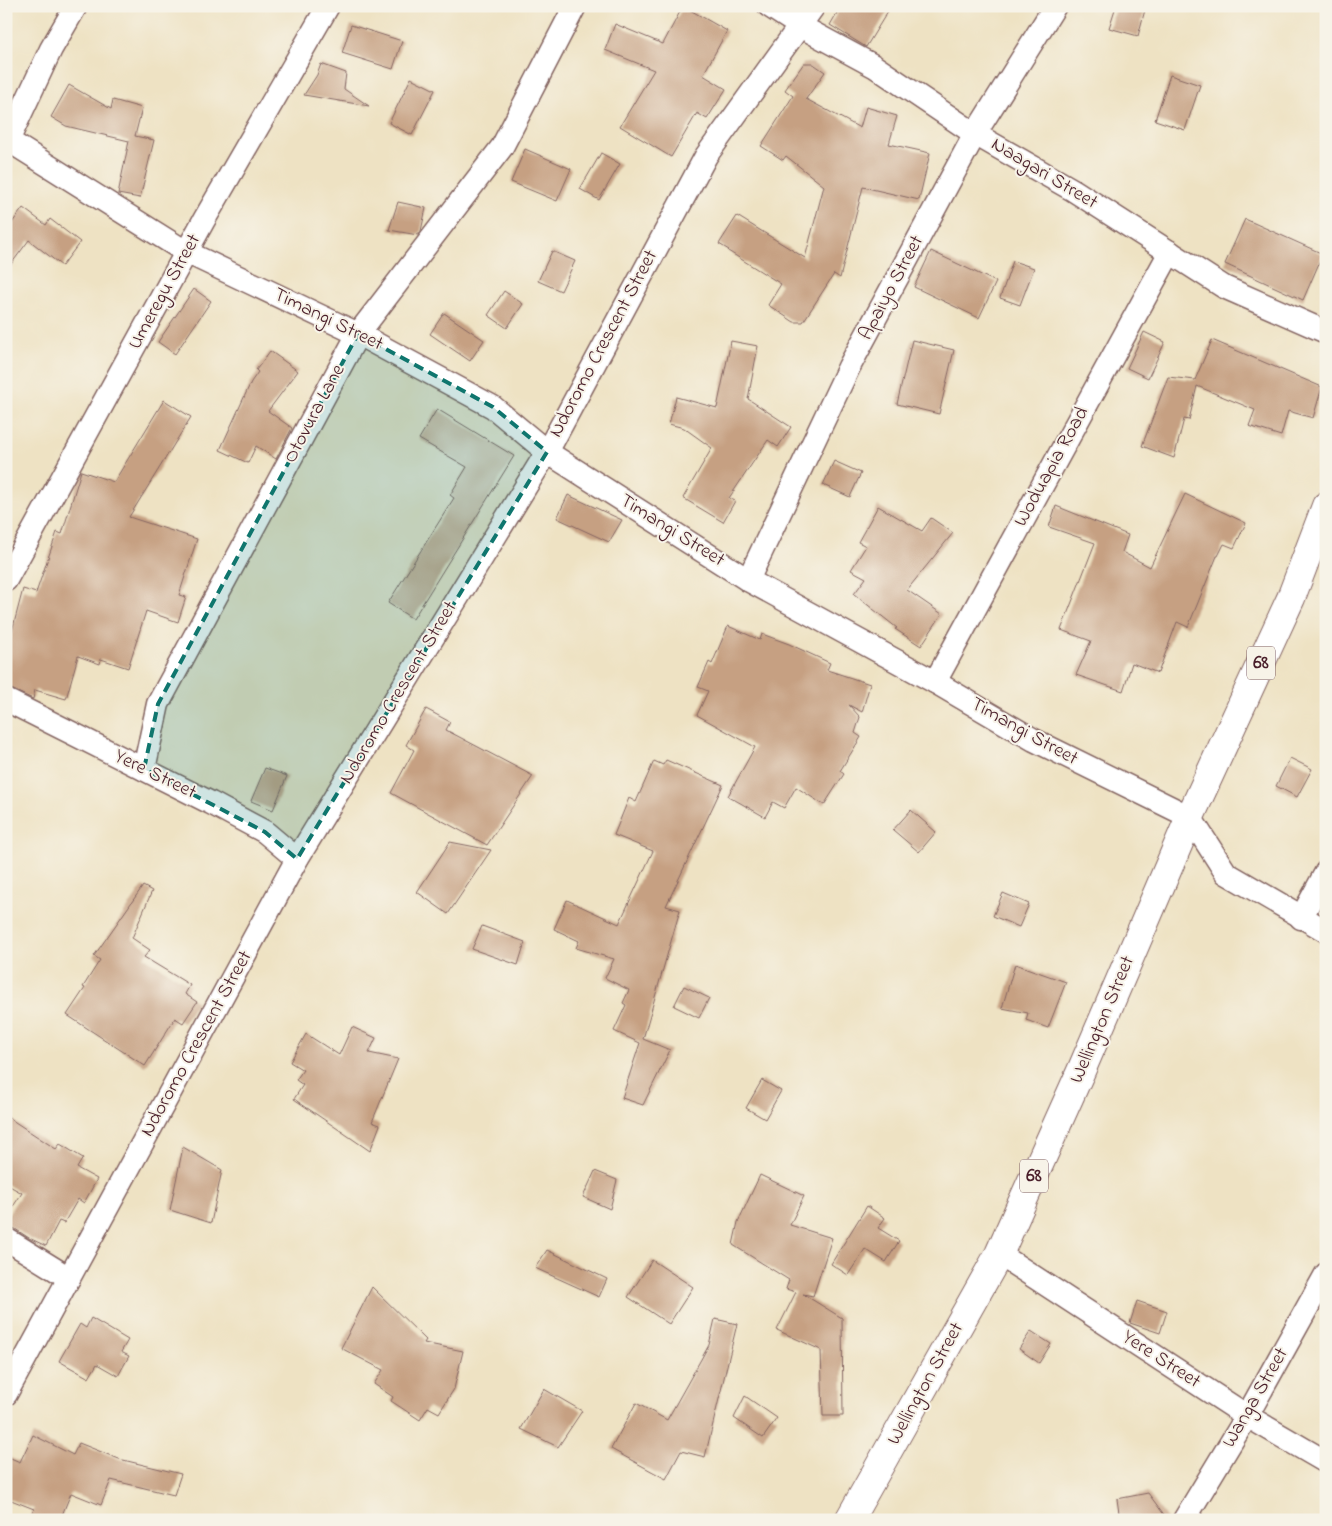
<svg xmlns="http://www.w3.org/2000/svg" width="1332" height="1526" font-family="'Indie Flower',sans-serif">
	<rect width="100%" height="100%" fill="#f7f3e8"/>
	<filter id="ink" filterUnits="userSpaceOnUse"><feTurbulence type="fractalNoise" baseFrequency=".02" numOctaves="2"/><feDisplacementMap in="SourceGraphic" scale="10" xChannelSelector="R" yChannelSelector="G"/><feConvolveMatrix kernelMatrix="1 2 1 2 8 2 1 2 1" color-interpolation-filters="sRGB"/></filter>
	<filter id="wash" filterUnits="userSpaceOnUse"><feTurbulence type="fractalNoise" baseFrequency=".0096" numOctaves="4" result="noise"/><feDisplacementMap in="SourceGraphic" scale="20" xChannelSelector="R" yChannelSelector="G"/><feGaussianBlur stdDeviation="1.12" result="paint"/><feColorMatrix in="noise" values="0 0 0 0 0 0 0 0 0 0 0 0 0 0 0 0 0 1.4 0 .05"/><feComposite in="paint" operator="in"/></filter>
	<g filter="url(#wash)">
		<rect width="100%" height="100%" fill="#eee2c3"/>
		<g id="blocks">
			<g fill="#c6a082">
				<polygon points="683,6 727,31 703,75 726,89 707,119 697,113 671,157 620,126 654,70 605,50 615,24 663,44"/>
				<polygon points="841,6 891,6 866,47 830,25"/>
				<polygon points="1116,6 1146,6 1138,36 1109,28"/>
				<polygon points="351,25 402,41 393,69 342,53"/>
				<polygon points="804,63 812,63 825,72 806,99 860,128 866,107 897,116 889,144 930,153 919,200 863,187 840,278 834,274 803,322 794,322 768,305 781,284 728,251 729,250 719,244 737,216 805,258 824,186 786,156 783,160 761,146 793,96 785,90"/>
				<polygon points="321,64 346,73 344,89 369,106 304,95 317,75"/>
				<polygon points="1170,75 1200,85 1185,130 1155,120"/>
				<polygon points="411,78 435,90 412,135 389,123"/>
				<polygon points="69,85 111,109 113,100 142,108 135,136 154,140 140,198 118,194 129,141 66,126 51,117"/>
				<polygon points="525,149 571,169 557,201 511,182"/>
				<polygon points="601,153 620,164 599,200 580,189"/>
				<polygon points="398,202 426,208 421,231 418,235 389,230"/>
				<polygon points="23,208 46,225 50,219 80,242 62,266 29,240 6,271 6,231"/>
				<polygon points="1245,219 1323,254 1303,300 1225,264"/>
				<polygon points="552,251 575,261 561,291 538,281"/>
				<polygon points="931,251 996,282 979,318 914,287"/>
				<polygon points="1013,261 1034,268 1020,305 1000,298"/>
				<polygon points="194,289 211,301 175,354 158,342"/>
				<polygon points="504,291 523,304 507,328 488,315"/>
				<polygon points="444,313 484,340 470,361 430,334"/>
				<polygon points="1144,332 1165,342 1148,378 1127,368"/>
				<polygon points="912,340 954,350 939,414 897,404"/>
				<polygon points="1212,340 1322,387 1313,418 1288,411 1281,436 1249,426 1255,410 1197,386 1189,420 1184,419 1174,458 1142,446 1168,377 1195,380"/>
				<polygon points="731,341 758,346 748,399 791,427 778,447 768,440 729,498 735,501 723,522 683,498 712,448 684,428 669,424 676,397 717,408"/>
				<polygon points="270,351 298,371 268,411 292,428 276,459 256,446 248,463 220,450 251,382 258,372 256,370"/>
				<polygon points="164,400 191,417 129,517 197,539 179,595 186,597 178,622 146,611 128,668 101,659 100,664 78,656 66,699 35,690 33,699 6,687 6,654 23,589 36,593 57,532 62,534 81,471 114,482"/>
				<polygon points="437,409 514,456 413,619 388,603 454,498 450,495 467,467 419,439"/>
				<polygon points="834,461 861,473 850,497 823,485"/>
				<polygon points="1185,494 1246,523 1234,548 1224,544 1218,556 1217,556 1188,627 1177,622 1158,673 1132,663 1123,691 1076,675 1091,641 1061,630 1095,543 1049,527 1056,506 1128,535 1122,552 1150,567"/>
				<polygon points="568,495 622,520 609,542 557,518"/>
				<polygon points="878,506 922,531 931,518 953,533 907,590 942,614 921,646 895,629 897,628 854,594 866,578 851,570 866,546 858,542"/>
				<polygon points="728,626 760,640 762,634 789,644 830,663 827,670 870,684 862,712 849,705 860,717 855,733 861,737 840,771 844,774 824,805 796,787 784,808 773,802 765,817 728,796 755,747 697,715 708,691 698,687 709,662 712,664"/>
				<polygon points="426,709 450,722 446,730 533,776 487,845 391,793 414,750 406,745"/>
				<polygon points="1290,758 1312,769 1297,797 1276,786"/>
				<polygon points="666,760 723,785 666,906 680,910 643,1039 670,1050 643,1105 622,1098 640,1043 614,1031 626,1005 623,1003 629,990 605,978 614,959 576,948 579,941 554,929 567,900 619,924 653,851 614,835 629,798 636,802 654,761 663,765"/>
				<polygon points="265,768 287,776 273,810 251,801"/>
				<polygon points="911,810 936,832 919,852 893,830"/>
				<polygon points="450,842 491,850 448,914 417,892"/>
				<polygon points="143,886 152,891 132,938 150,950 144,957 190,985 185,994 197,1002 183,1023 175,1018 145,1066 67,1015 85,988 83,987 100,960 94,956"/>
				<polygon points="1003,893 1029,904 1019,927 993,916"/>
				<polygon points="482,926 525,942 518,965 472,949"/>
				<polygon points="1015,964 1066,982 1048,1028 1026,1020 1028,1013 1002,1008"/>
				<polygon points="684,986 709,998 699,1018 674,1006"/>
				<polygon points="352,1027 376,1038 369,1053 398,1059 372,1122 380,1125 370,1151 294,1099 303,1085 296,1080 303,1070 290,1062 306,1034 339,1055"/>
				<polygon points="762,1080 781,1091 765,1119 746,1108"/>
				<polygon points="6,1116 56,1149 60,1144 83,1158 77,1168 97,1179 84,1203 78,1199 64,1223 59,1221 46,1246 29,1238 6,1223 6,1217 22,1193 6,1184"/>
				<polygon points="183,1147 222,1170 211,1223 170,1210"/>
				<polygon points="595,1171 617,1180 610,1209 583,1197"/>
				<polygon points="760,1175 804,1196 790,1225 832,1238 813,1296 803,1294 842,1318 843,1416 823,1416 821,1350 777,1330 796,1292 786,1289 789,1280 733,1245 738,1222"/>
				<polygon points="867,1206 885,1218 878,1228 899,1241 886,1262 865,1249 848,1275 831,1264"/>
				<polygon points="547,1250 607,1279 599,1297 535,1268"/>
				<polygon points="652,1260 693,1287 669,1324 628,1297"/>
				<polygon points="372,1287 426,1340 424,1343 463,1351 454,1389 439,1413 428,1407 420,1420 391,1401 393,1397 374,1384 383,1370 341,1348"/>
				<polygon points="1137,1301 1167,1311 1160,1333 1130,1323"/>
				<polygon points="91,1318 128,1340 121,1352 129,1356 118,1376 97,1364 89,1378 59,1361 80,1324 86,1328"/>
				<polygon points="715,1319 737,1324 705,1457 681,1451 666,1479 611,1449 636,1403 667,1420 709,1345"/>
				<polygon points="1031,1331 1051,1344 1039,1363 1019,1349"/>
				<polygon points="544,1389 582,1411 558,1447 521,1429"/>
				<polygon points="745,1396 777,1418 763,1438 734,1418"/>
				<polygon points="33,1435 73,1455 79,1443 119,1459 181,1474 174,1495 111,1480 101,1505 71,1493 60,1520 29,1520 34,1509 6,1498 6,1456 20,1462"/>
				<polygon points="1148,1493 1168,1520 1120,1520 1117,1499"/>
			</g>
		</g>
	</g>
	<g filter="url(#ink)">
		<use href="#blocks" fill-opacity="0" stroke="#836360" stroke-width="1"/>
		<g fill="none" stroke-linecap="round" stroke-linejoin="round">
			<defs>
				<g id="street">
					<polyline points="769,6 800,26 874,66 975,134 1073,190 1224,287 1326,332"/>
					<polyline points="6,139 186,252 358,334 493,407 547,452 748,580 935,682 1034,740 1190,817 1226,873 1326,931"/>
					<polyline points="6,145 51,49 76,6"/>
					<polyline points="6,580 204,220 328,6"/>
					<polyline points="748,580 849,367 975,134 1055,6"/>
					<polyline points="935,682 1170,252"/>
					<polyline points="6,700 211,803 265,832 297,859"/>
					<polyline points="144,769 158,704 358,334 502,147 575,6"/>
					<polyline points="1301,918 1326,872"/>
					<polyline points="6,1239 69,1278"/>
					<polyline points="999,1254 1247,1416 1326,1462"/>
					<polyline points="6,1394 297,859 547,452 706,156 814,6"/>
					<polyline points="1184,1520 1247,1416 1326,1274"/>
				</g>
				<polyline id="primary" points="849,1520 999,1254 1081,1071 1190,817 1291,598 1326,506"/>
			</defs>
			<use href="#street" stroke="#836360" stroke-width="25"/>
			<use href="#primary" stroke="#836360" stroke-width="30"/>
			<use href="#street" stroke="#fff" stroke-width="22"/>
			<use href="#primary" stroke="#fff" stroke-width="28"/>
		</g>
	</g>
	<path fill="#0f766e" fill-opacity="0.2" stroke="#0f766e" stroke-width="4" stroke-dasharray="10 6" stroke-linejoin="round" d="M358,334L493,407L547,452L297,859L265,832L144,769L158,704Z"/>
	<g text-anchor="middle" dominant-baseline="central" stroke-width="4" stroke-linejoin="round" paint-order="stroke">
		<g fill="#f7f3e8" stroke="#7e5f64" stroke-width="1">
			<rect x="1247" y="646.5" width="28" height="33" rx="4"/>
			<rect x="1020" y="1159.5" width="28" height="33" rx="4"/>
		</g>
		<g font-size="19" font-weight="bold" fill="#4a1f2b">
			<text x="1261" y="663">68</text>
			<text x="1034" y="1176">68</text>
		</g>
		<g font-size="20" fill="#4a1f2b" stroke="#f7f3e8">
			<text transform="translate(1044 174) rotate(31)">Naagari Street</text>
			<text transform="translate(892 288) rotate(-62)">Apaiyo Street</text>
			<text transform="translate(165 292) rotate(-61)">Umeregu Street</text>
			<text transform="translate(328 320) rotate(26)">Timangi Street</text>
			<text transform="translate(604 344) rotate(-62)">Ndoromo Crescent Street</text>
			<text transform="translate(315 414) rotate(-62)">Otovura Lane</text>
			<text transform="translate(1052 467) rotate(-61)">Woduapia Road</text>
			<text transform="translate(672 531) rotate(32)">Timangi Street</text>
			<text transform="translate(399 693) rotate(-59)">Ndoromo Crescent Street</text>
			<text transform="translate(1024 732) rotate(29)">Timangi Street</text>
			<text transform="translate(155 775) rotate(26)">Yere Street</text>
			<text transform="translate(1103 1020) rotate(-67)">Wellington Street</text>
			<text transform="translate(197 1044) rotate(-61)">Ndoromo Crescent Street</text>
			<text transform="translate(1161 1360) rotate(33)">Yere Street</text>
			<text transform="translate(926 1384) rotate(-61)">Wellington Street</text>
			<text transform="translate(1256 1398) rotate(-60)">Wanga Street</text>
		</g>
	</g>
	<rect width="1332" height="1526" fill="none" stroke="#f7f3e8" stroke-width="25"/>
</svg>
